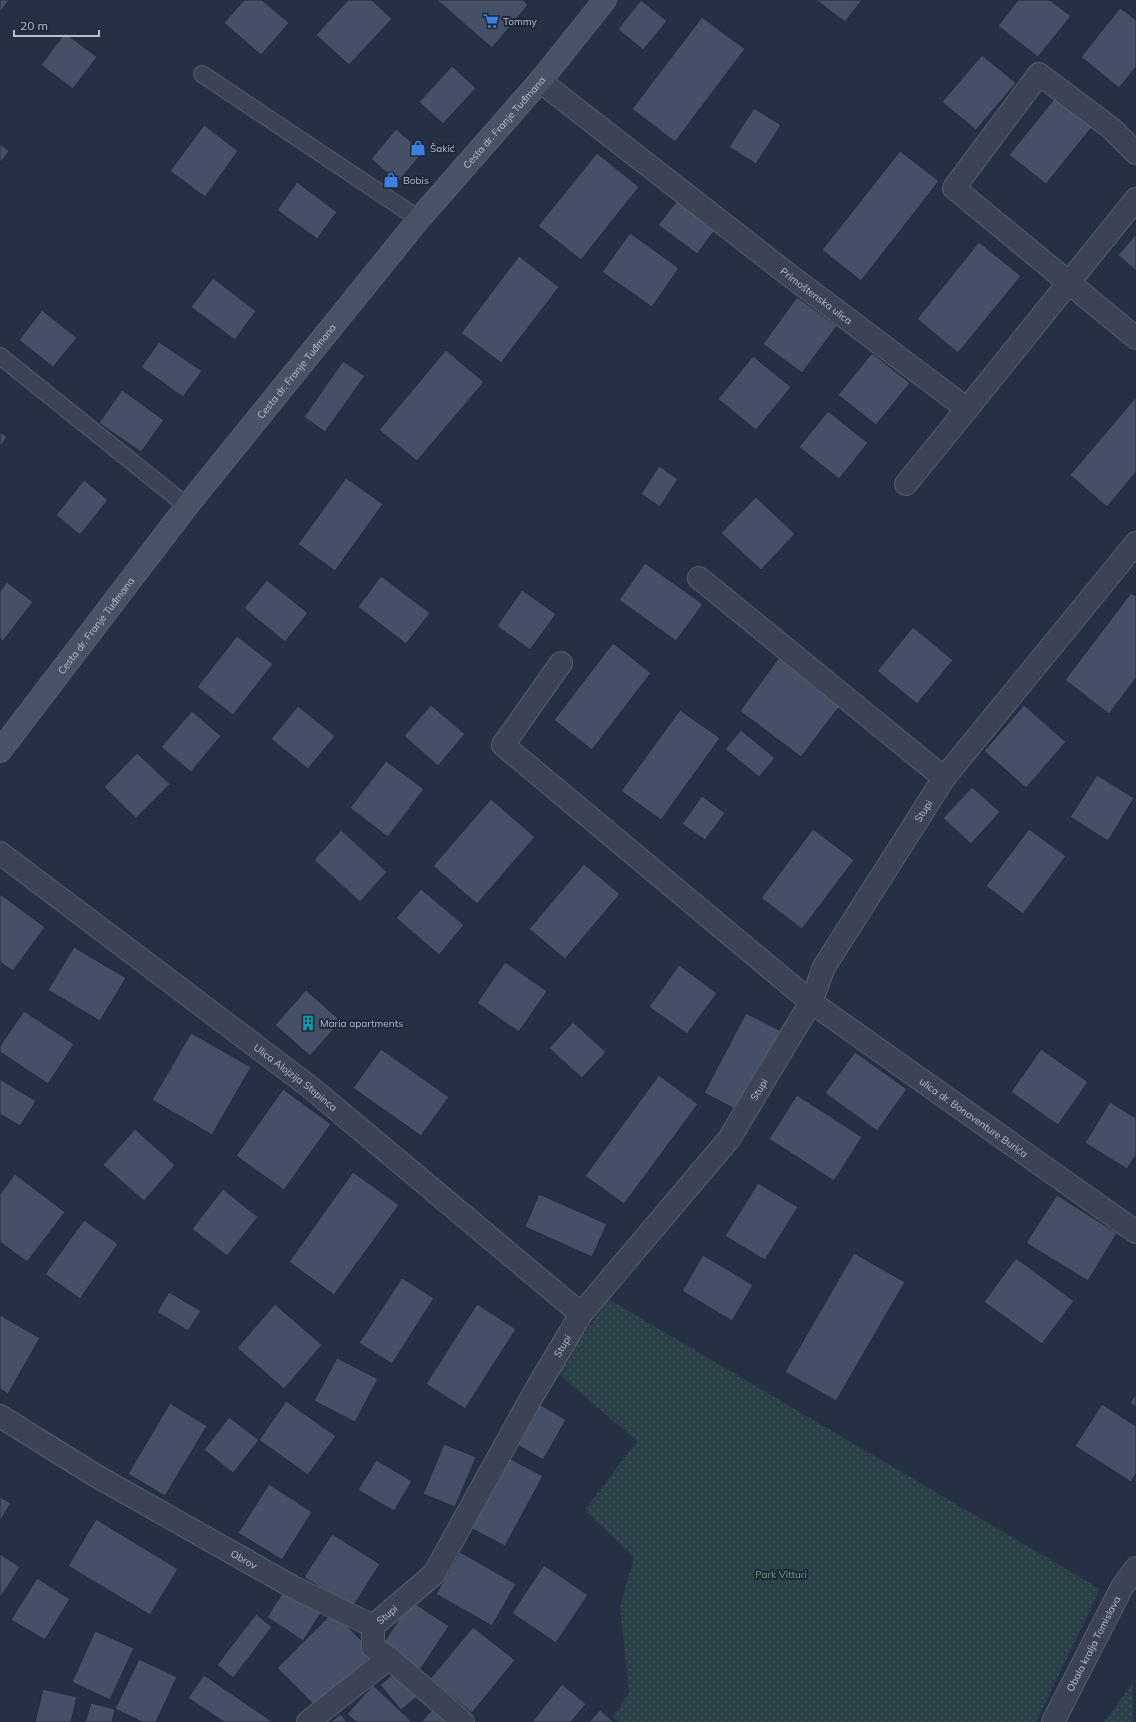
<svg xmlns="http://www.w3.org/2000/svg" width="1136" height="1722" font-family="Mulish,sans-serif">
	<defs>
		<pattern id="grass-dots" width="8" height="8" patternUnits="userSpaceOnUse"><rect width="8" height="8" fill="#284046"/><path d="M2 2h.1M6 6h.1" fill="none" stroke="#455a60" stroke-width="1.8" stroke-linecap="round"/></pattern>
	</defs>
	<rect width="100%" height="100%" fill="#263045"/>
	<g fill="url(#grass-dots)">
		<polygon points="608,1299 1100,1589 1036,1722 619,1722 613,1717 629,1693 620,1606 634,1558 585,1510 637,1441 557,1373"/>
		<polygon points="1133,1683 1133,1722 1104,1722"/>
	</g>
	<g fill="#455067" stroke="#212a3c">
		<polygon points="0,0 9,0 0,12"/>
		<polygon points="244,0 262,0 289,23 261,55 224,23"/>
		<polygon points="348,0 372,0 392,19 349,65 316,35"/>
		<polygon points="437,0 523,0 528,5 492,48"/>
		<polygon points="641,0 667,21 643,50 618,29"/>
		<polygon points="816,0 862,0 845,22"/>
		<polygon points="1018,0 1050,0 1071,16 1038,57 998,26"/>
		<polygon points="1120,8 1136,20 1136,67 1119,88 1081,57"/>
		<polygon points="702,17 745,49 675,142 632,109"/>
		<polygon points="65,33 97,57 73,89 41,65"/>
		<polygon points="982,55 1016,83 976,130 942,102"/>
		<polygon points="452,66 476,88 443,124 419,102"/>
		<polygon points="1055,98 1092,127 1046,184 1009,155"/>
		<polygon points="754,108 781,125 756,164 729,147"/>
		<polygon points="204,125 238,151 205,197 170,171"/>
		<polygon points="396,129 423,152 398,182 371,159"/>
		<polygon points="0,144 9,151 0,163"/>
		<polygon points="900,151 939,181 861,281 822,250"/>
		<polygon points="597,153 639,187 581,260 538,226"/>
		<polygon points="297,182 337,212 317,239 277,210"/>
		<polygon points="680,197 718,226 697,254 658,225"/>
		<polygon points="630,233 679,268 652,307 602,272"/>
		<polygon points="1136,234 1136,271 1118,255"/>
		<polygon points="979,242 1021,276 958,353 917,319"/>
		<polygon points="519,256 559,287 501,363 461,333"/>
		<polygon points="213,278 256,311 235,340 191,307"/>
		<polygon points="797,297 837,326 802,373 763,344"/>
		<polygon points="42,310 77,338 53,367 19,340"/>
		<polygon points="159,342 202,371 183,397 141,367"/>
		<polygon points="446,350 484,382 417,461 379,430"/>
		<polygon points="872,353 910,383 876,425 838,395"/>
		<polygon points="753,356 791,387 756,430 718,399"/>
		<polygon points="343,361 365,376 325,432 304,417"/>
		<polygon points="122,390 164,420 141,452 99,423"/>
		<polygon points="1136,397 1136,472 1107,507 1070,475"/>
		<polygon points="828,411 868,443 839,479 799,447"/>
		<polygon points="0,432 7,437 0,447"/>
		<polygon points="659,466 678,479 660,507 641,494"/>
		<polygon points="346,478 383,504 335,571 298,544"/>
		<polygon points="84,480 108,500 80,535 56,515"/>
		<polygon points="756,497 795,534 761,570 721,533"/>
		<polygon points="645,563 703,604 676,641 619,600"/>
		<polygon points="381,576 430,613 406,644 358,607"/>
		<polygon points="267,580 308,613 285,642 244,608"/>
		<polygon points="7,582 33,602 3,641 0,639 0,591"/>
		<polygon points="522,590 556,614 530,650 497,626"/>
		<polygon points="1131,593 1136,596 1136,678 1109,714 1065,680"/>
		<polygon points="913,627 953,660 917,704 877,671"/>
		<polygon points="237,636 273,664 233,715 197,687"/>
		<polygon points="613,643 651,673 592,750 554,720"/>
		<polygon points="780,656 842,703 801,757 740,711"/>
		<polygon points="431,705 465,734 438,766 404,736"/>
		<polygon points="1024,705 1066,742 1026,788 984,751"/>
		<polygon points="298,706 335,736 308,769 271,739"/>
		<polygon points="680,710 720,738 661,820 621,791"/>
		<polygon points="192,711 221,736 191,772 161,747"/>
		<polygon points="741,730 775,758 759,777 725,749"/>
		<polygon points="137,753 170,784 136,818 104,787"/>
		<polygon points="386,761 424,789 388,837 350,808"/>
		<polygon points="1097,775 1134,798 1108,841 1070,817"/>
		<polygon points="972,787 1000,812 971,844 943,818"/>
		<polygon points="702,796 725,813 705,840 682,824"/>
		<polygon points="491,799 535,837 477,904 433,866"/>
		<polygon points="813,829 854,860 802,929 761,898"/>
		<polygon points="1029,829 1066,856 1023,914 986,886"/>
		<polygon points="341,830 387,872 360,902 314,860"/>
		<polygon points="584,864 620,894 565,959 529,929"/>
		<polygon points="421,889 464,925 439,955 396,918"/>
		<polygon points="0,894 45,927 13,971 0,962"/>
		<polygon points="74,947 126,978 100,1021 48,990"/>
		<polygon points="505,962 547,991 519,1032 477,1003"/>
		<polygon points="679,965 717,993 687,1034 649,1007"/>
		<polygon points="306,990 341,1021 310,1056 275,1025"/>
		<polygon points="24,1011 74,1044 48,1084 0,1052 0,1046"/>
		<polygon points="746,1013 781,1031 739,1111 704,1093"/>
		<polygon points="573,1022 606,1052 582,1078 549,1048"/>
		<polygon points="191,1033 251,1067 212,1135 152,1100"/>
		<polygon points="381,1049 449,1097 421,1136 353,1088"/>
		<polygon points="1041,1049 1088,1082 1058,1125 1011,1092"/>
		<polygon points="855,1052 907,1089 877,1131 825,1093"/>
		<polygon points="659,1075 698,1104 624,1204 585,1176"/>
		<polygon points="0,1079 36,1101 20,1126 0,1114"/>
		<polygon points="283,1089 331,1124 284,1190 236,1156"/>
		<polygon points="797,1095 862,1137 834,1181 769,1139"/>
		<polygon points="1110,1102 1136,1118 1136,1155 1127,1169 1085,1143"/>
		<polygon points="135,1129 175,1165 144,1201 103,1165"/>
		<polygon points="353,1172 399,1205 334,1295 289,1262"/>
		<polygon points="15,1174 65,1212 27,1262 0,1242 0,1194"/>
		<polygon points="758,1183 798,1207 765,1260 725,1236"/>
		<polygon points="223,1189 258,1217 227,1256 192,1229"/>
		<polygon points="539,1194 607,1224 592,1257 525,1227"/>
		<polygon points="1057,1195 1117,1233 1088,1281 1026,1243"/>
		<polygon points="84,1220 118,1244 80,1299 45,1274"/>
		<polygon points="854,1253 905,1282 836,1401 785,1372"/>
		<polygon points="703,1255 753,1285 732,1321 682,1291"/>
		<polygon points="1016,1258 1074,1301 1042,1344 984,1302"/>
		<polygon points="402,1278 434,1298 392,1364 359,1343"/>
		<polygon points="169,1292 201,1311 188,1331 157,1312"/>
		<polygon points="275,1304 322,1345 284,1389 237,1348"/>
		<polygon points="477,1304 516,1329 465,1409 426,1384"/>
		<polygon points="0,1315 40,1338 8,1394 0,1389"/>
		<polygon points="337,1358 378,1379 355,1422 314,1401"/>
		<polygon points="1136,1394 1136,1407 1130,1403"/>
		<polygon points="286,1401 336,1436 308,1475 259,1440"/>
		<polygon points="536,1402 566,1420 543,1460 513,1442"/>
		<polygon points="170,1403 207,1426 165,1496 128,1474"/>
		<polygon points="1102,1404 1136,1426 1136,1474 1131,1482 1075,1446"/>
		<polygon points="229,1417 259,1440 233,1473 204,1450"/>
		<polygon points="444,1444 476,1457 455,1507 423,1494"/>
		<polygon points="509,1458 543,1476 505,1546 472,1529"/>
		<polygon points="376,1460 412,1481 394,1511 358,1490"/>
		<polygon points="269,1484 312,1512 282,1560 238,1533"/>
		<polygon points="0,1497 11,1503 0,1521"/>
		<polygon points="96,1519 178,1569 150,1615 68,1566"/>
		<polygon points="332,1534 380,1564 352,1608 304,1577"/>
		<polygon points="460,1552 516,1584 492,1626 436,1594"/>
		<polygon points="0,1554 20,1567 0,1598"/>
		<polygon points="544,1565 588,1595 556,1643 512,1613"/>
		<polygon points="37,1578 70,1599 45,1640 11,1620"/>
		<polygon points="285,1589 321,1613 303,1641 267,1617"/>
		<polygon points="411,1601 449,1626 420,1670 382,1645"/>
		<polygon points="333,1612 374,1653 318,1709 277,1668"/>
		<polygon points="256,1614 272,1627 233,1678 217,1665"/>
		<polygon points="473,1627 515,1660 472,1713 430,1679"/>
		<polygon points="95,1631 134,1648 110,1700 72,1682"/>
		<polygon points="139,1659 177,1677 156,1722 142,1722 115,1709"/>
		<polygon points="397,1671 418,1696 401,1710 380,1685"/>
		<polygon points="204,1675 273,1722 224,1722 188,1698"/>
		<polygon points="562,1684 586,1704 571,1722 532,1722"/>
		<polygon points="373,1685 412,1722 356,1722 347,1714"/>
		<polygon points="43,1689 77,1697 71,1722 35,1722"/>
		<polygon points="91,1703 115,1709 112,1722 85,1722"/>
		<polygon points="435,1707 451,1722 421,1722"/>
		<polygon points="600,1710 614,1722 589,1722"/>
		<polygon points="341,1714 347,1722 330,1722"/>
	</g>
	<g fill="none" stroke-linecap="round" stroke-linejoin="round">
		<defs>
			<g id="lane">
				<polyline points="202,74 419,219"/>
				<polyline points="0,356 187,506"/>
			</g>
			<g id="street">
				<path id="s1" d="M540,81L789,275L967,409L1136,199"/>
				<polyline points="1136,153 1111,128 1039,74 954,188 1136,338"/>
				<polyline points="906,484 967,409"/>
				<polyline points="699,578 944,778"/>
				<path id="s2" d="M561,663L503,745L811,1002L1136,1232"/>
				<path id="s3" d="M0,853L310,1087L581,1314"/>
				<path id="s4" d="M0,1416L93,1474L293,1587L373,1626V1647L389,1658L463,1722"/>
				<path id="s5" d="M373,1626L434,1574L534,1393L581,1314L729,1139L811,1002L824,967L944,778L1136,543"/>
				<polyline points="308,1722 389,1658"/>
				<path id="s6" d="M1053,1722L1122,1587L1136,1568"/>
			</g>
			<g id="secondary">
				<path id="s7" d="M0,751L187,506L419,219L540,81L605,0"/>
			</g>
		</defs>
		<use href="#lane" stroke="#565e6f" stroke-width="18"/>
		<use href="#street" stroke="#565e6f" stroke-width="24"/>
		<use href="#secondary" stroke="#565e6f" stroke-width="24"/>
		<use href="#lane" stroke="#3b4354" stroke-width="16"/>
		<use href="#street" stroke="#3b4354" stroke-width="22"/>
		<use href="#secondary" stroke="#495167" stroke-width="22"/>
	</g>
	<defs>
		<symbol id="supermarket-bare" viewBox="-9 -9 18 18"><path d="M-6-5.5h2.5l.6 2H6L4.5 2H-2.5L-4.4-4H-6ZM-1.5 3.2a1.3 1.3 0 1 0 .1 0ZM3 3.2a1.3 1.3 0 1 0 .1 0Z" fill="#3f7fe0" stroke="#1f283a" stroke-width="2.5" paint-order="stroke"/></symbol>
		<symbol id="shop-bare" viewBox="-9 -9 18 18"><path d="M-5-2.5h2.3a2.7 3.5 0 0 1 5.4 0H5L5.5 6h-11ZM-1.5-2.5h3a1.5 2.3 0 0 0-3 0Z" fill="#3f7fe0" stroke="#1f283a" stroke-width="2.5" paint-order="stroke"/></symbol>
		<symbol id="building-bare" viewBox="-9 -9 18 18"><path d="M-4-6H4V6H1V3H-1V6H-4ZM-2.5-4.3h1.7v1.8h-1.7ZM.8-4.3h1.7v1.8H.8ZM-2.5-1h1.7V.8h-1.7ZM.8-1h1.7V.8H.8Z" fill="#0f9aa8" stroke="#1f283a" stroke-width="2.5" paint-order="stroke"/></symbol>
	</defs>
	<g fill-rule="evenodd">
		<use href="#supermarket-bare" x="480" y="10" width="22" height="22"/>
		<use href="#shop-bare" x="407" y="137" width="22" height="22"/>
		<use href="#shop-bare" x="380" y="169" width="22" height="22"/>
		<use href="#building-bare" x="297" y="1012" width="22" height="22"/>
	</g>
	<g text-anchor="middle" dominant-baseline="central" stroke-width="4" stroke-linejoin="round" paint-order="stroke">
		<g font-size="10" fill="#b8bfce" stroke="#1f283a" text-anchor="start">
			<text x="503" y="21">Tommy</text>
			<text x="430" y="148">Šakić</text>
			<text x="403" y="180">Bobis</text>
			<text x="320" y="1023">Maria apartments</text>
		</g>
		<g font-size="10" fill="#b8bfce" stroke="#1f283a">
			<text stroke="none"><textPath href="#s7" startOffset="806">Cesta dr. Franje Tuđmana</textPath></text>
			<text stroke="none"><textPath href="#s1" startOffset="350">Primoštenska ulica</textPath></text>
			<text stroke="none"><textPath href="#s7" startOffset="482">Cesta dr. Franje Tuđmana</textPath></text>
			<text stroke="none"><textPath href="#s7" startOffset="158">Cesta dr. Franje Tuđmana</textPath></text>
			<text stroke="none"><textPath href="#s5" startOffset="990">Stupi</textPath></text>
			<text stroke="none"><textPath href="#s3" startOffset="371">Ulica Alojzija Stepinca</textPath></text>
			<text stroke="none"><textPath href="#s5" startOffset="666">Stupi</textPath></text>
			<text stroke="none"><textPath href="#s2" startOffset="701">ulica dr. Bonaventure Burića</textPath></text>
			<text stroke="none"><textPath href="#s5" startOffset="342">Stupi</textPath></text>
			<text stroke="none"><textPath href="#s4" startOffset="283">Obrov</textPath></text>
			<text stroke="none"><textPath href="#s5" startOffset="18">Stupi</textPath></text>
			<text stroke="none"><textPath href="#s6" startOffset="88">Obala kralja Tomislava</textPath></text>
		</g>
		<g font-size="10" fill="#6ea07e" stroke="#1f283a">
			<text x="781" y="1574">Park Vitturi</text>
		</g>
	</g>
	<path d="M14 30v6h85v-6" fill="none" stroke="#b8bfce" stroke-width="2"/>
	<text x="20" y="30" font-size="12" fill="#b8bfce" stroke="#1f283a" stroke-width="3" paint-order="stroke">20 m</text>
</svg>
